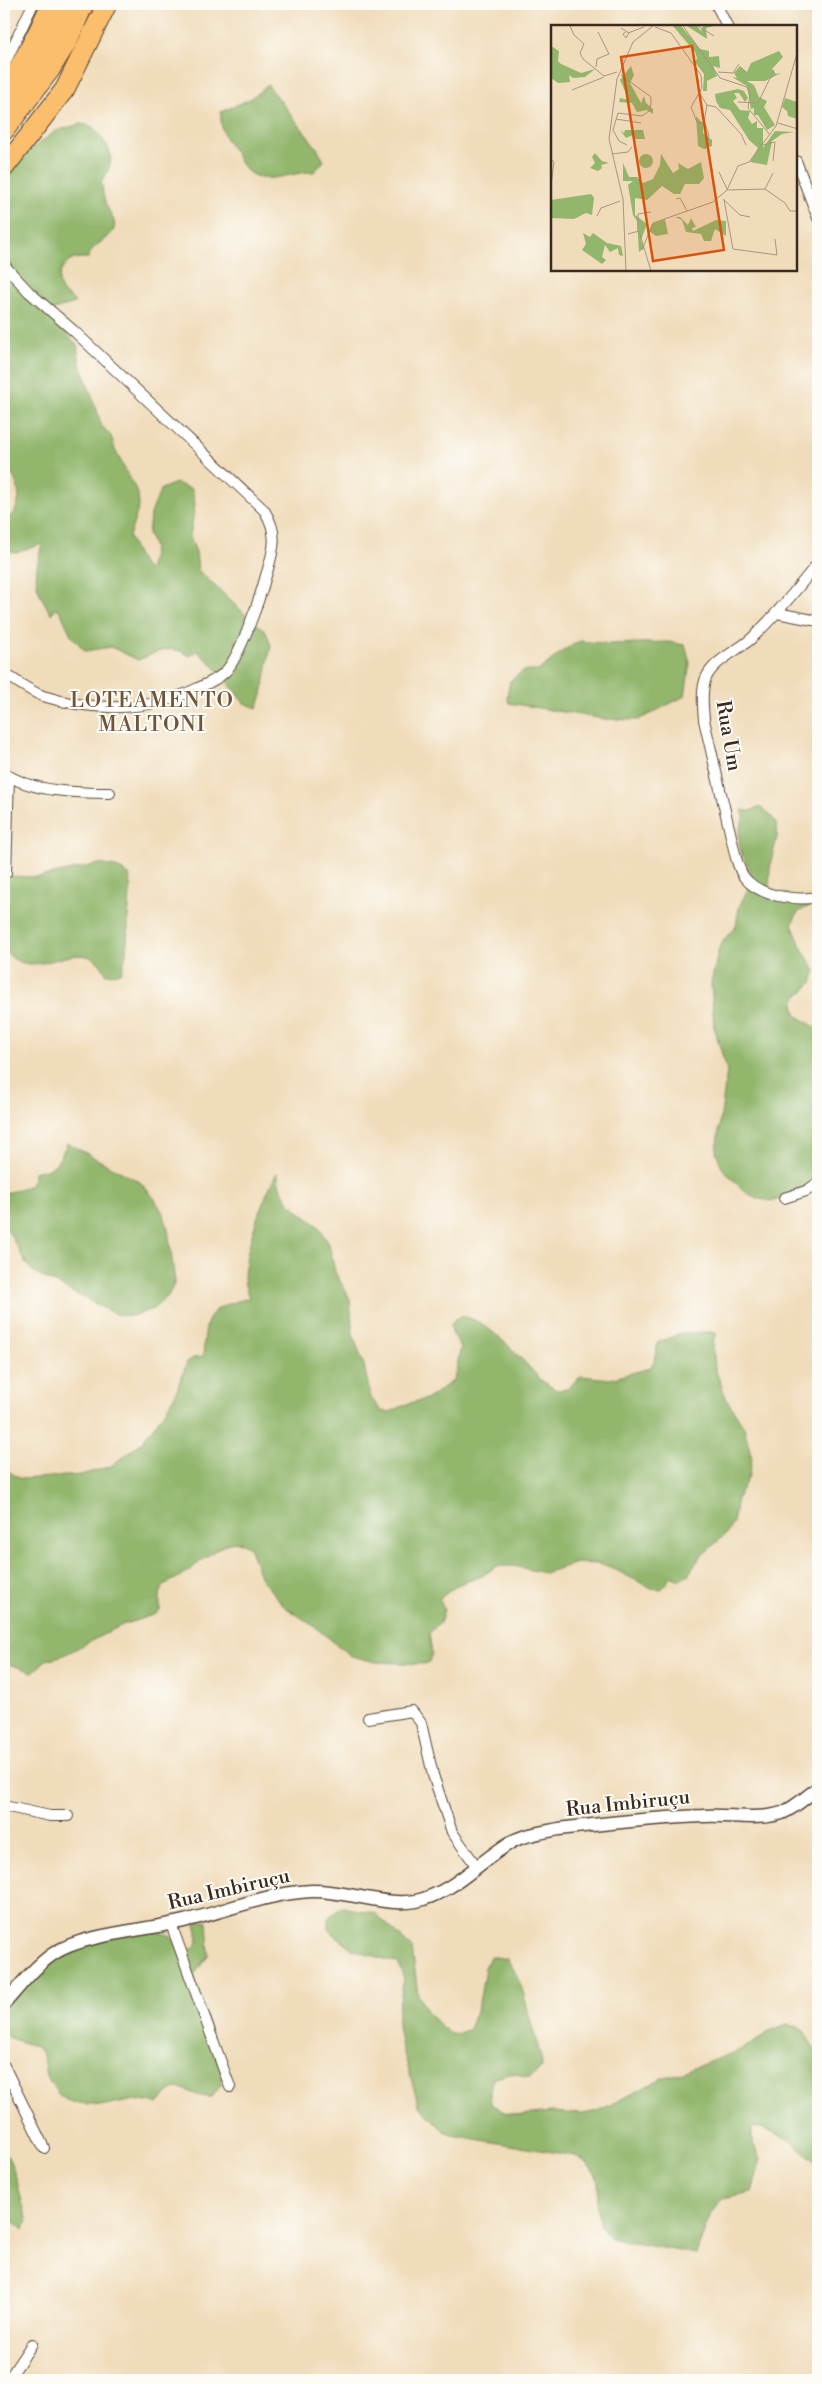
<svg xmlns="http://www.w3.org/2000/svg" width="822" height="2384" font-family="'Libre Bodoni',serif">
	<rect width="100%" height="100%" fill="#fdfcf7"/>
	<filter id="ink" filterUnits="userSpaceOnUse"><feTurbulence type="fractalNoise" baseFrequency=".02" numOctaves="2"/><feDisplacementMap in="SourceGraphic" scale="10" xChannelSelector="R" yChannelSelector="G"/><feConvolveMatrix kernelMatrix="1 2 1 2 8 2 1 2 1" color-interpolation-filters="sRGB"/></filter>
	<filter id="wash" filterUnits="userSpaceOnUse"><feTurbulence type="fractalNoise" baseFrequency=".0096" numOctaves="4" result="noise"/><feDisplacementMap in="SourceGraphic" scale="20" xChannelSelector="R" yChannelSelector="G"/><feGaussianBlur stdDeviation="1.12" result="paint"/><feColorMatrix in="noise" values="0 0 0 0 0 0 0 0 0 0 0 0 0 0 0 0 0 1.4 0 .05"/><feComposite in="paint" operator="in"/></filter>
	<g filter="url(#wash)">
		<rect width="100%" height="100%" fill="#f0dcba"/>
		<g fill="#91b66c" stroke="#667045">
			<polygon points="806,4 818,4 818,31 817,29"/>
			<path d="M268,85L317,148L324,161L314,172C292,171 266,187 247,171C242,166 238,157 234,151C224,137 220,130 221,112L250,99Z"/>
			<path d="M80,124L92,126C110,149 119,155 101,182C103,189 103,198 106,205C112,218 122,227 106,238C98,245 92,247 88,258C83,258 76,258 72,260C60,266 55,281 63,292C67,297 72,297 75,303L54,310L52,315L65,332L77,344L80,364L97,410L101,425L111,436L115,450L138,494L139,506L129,537L141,562L149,571L154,548L148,533L150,516L161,489L176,483L192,489L195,504L190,537L196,552L198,570L250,619L265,630L271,645L262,695L257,708L244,703L211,663L197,651L190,656C169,643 159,652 138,660L111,647L85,651L71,635L60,611L56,608L51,614C32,583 34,578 42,544L16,553L4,549V521C8,518 14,514 16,509C23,495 15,474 4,464V177L22,156L56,131Z"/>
			<polygon points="580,641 611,644 668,642 685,645 690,663 685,696 638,720 604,719 509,703 507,697 510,681 523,671 538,671 564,650"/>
			<path d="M760,807C788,826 775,837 771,863C769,872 770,881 769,891L787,894L810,906L798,912L792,924L802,949L816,971L812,983L795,999L794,1003L796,1015L818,1029V1183L792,1196L773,1201L759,1199L745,1192L722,1168L716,1151L727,1071L714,1027L711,983L719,948L726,937L736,926L739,907L751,883L750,869L742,855L739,843V831L744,816L742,810L749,811Z"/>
			<path d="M99,864L116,867L129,875C131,887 130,894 129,906C127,930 129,951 121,973L106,974C104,970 101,964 97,961C71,940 30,986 4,949V876L40,877Z"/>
			<path d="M67,1143L140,1182L154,1198L164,1215L168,1229L175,1282L168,1296L153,1309L132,1316L115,1314L35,1273L27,1265L4,1223V1194L31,1185L34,1172C39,1169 41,1171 46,1170C57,1167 63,1152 67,1143Z"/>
			<path d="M277,1173L280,1187L289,1203L318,1226L329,1244L335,1272L350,1299L353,1335L364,1365L371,1398L381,1411L390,1412L407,1404L429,1398L454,1380L461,1347C457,1341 451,1334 451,1326C451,1322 454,1319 457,1318C478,1308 527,1365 541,1380C546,1384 552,1387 557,1390L567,1389L581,1376L610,1379L650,1368L654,1361L658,1342L682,1333L711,1332L717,1334L713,1341L715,1369L727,1400L744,1427L752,1459L749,1476L737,1498L733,1522L728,1532L701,1556L687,1576L680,1580L670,1576L666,1585L661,1589L651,1588L610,1567L598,1564L576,1563L545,1573L513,1566H497L482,1576L457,1585L439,1599L444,1609L440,1623L429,1633L432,1653L430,1662L424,1664L376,1662L351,1656L311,1624L285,1607L261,1579L249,1547C230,1529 198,1566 183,1575C177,1579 167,1581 163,1587C159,1592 160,1603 160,1610L156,1614L122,1625L64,1655L46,1660L33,1672L12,1665L4,1667V1464L8,1471L21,1479L81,1475L111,1466L141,1443L164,1413L176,1393L187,1362L193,1358L203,1356C206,1313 207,1309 249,1298C247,1291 244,1285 244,1278C245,1249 262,1199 277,1173Z"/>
			<path d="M342,1907L375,1913L412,1948L418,1995L429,2014L441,2027L454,2035L469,2029L479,2003L485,1969L490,1956L507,1959C524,1982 526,2007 534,2033C537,2046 542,2054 542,2068L530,2077L510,2073L495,2077L490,2090L491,2104L504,2112L520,2115L552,2112L583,2114L598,2111L664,2077L678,2074L740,2050L772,2030L787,2024L803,2029L812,2045L818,2051V2165C800,2145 779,2131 752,2126V2143L761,2159L752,2192L723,2198L711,2213L696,2254L610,2239C607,2235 603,2230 601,2226C589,2194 614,2179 576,2156L457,2136L443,2130L419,2106L401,2043L398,2026V2011L404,1978L398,1963L354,1950L329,1931V1917Z"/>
			<path d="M207,1920L209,1954L194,1975L222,2072L221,2085L212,2097C183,2098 184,2073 158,2104L135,2100L110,2105L71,2103L59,2095L49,2081L45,2071L43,2055L37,2047L7,2037L4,2034V2005L32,1970L86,1941L155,1931L170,1935L180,1949L190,1951L198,1943L196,1923Z"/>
			<path d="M4,2150C18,2171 19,2198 28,2221L23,2230L15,2222L4,2218Z"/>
		</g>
	</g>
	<g filter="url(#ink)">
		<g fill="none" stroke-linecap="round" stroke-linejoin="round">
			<defs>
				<g id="minor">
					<polyline points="716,4 727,26"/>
					<polyline points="4,65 33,4"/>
					<polyline points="796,161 818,218"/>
					<path d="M4,265L29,292L75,332L264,510C282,538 271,556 263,586C257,606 239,658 225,672C218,679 207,684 198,688C150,712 94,712 43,696C29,691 16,681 4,673"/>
					<path d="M818,563C797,589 776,615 752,638C738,651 714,660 706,678C701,690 703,707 704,720L736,858C738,864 740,872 744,877C759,897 796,901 818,897"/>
					<polyline points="777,613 818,621"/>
					<path d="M4,773C32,792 77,793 110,793"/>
					<polyline points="6,873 9,776"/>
					<polyline points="784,1198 806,1191 818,1183"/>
					<polyline points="368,1718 412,1711 421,1723 433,1775 452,1832 477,1867"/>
					<polyline points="4,1806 50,1816 68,1816"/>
					<polyline points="171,1924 230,2087"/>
					<polyline points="4,2066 44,2148"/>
					<polyline points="8,2380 32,2344"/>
				</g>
				<path id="tertiary" d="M4,2004C19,1987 34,1967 53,1954C82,1934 148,1930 184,1921C227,1911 267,1893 312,1891C345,1890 386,1907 416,1901C454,1893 480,1860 513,1841C526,1834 544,1832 559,1829C607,1823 656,1818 703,1816C728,1814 758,1821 782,1813C795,1808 807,1796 818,1788"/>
				<g id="motorway">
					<polyline points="12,81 37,34 51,4"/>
					<polyline points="7,106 37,63 67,4"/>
					<polyline points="4,131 50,70 67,42 84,4"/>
					<polyline points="4,168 65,89 107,4"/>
				</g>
			</defs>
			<use href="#minor" stroke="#564535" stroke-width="12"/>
			<use href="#tertiary" stroke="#564535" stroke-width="15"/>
			<use href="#motorway" stroke="#564535" stroke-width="21"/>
			<use href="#minor" stroke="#fff" stroke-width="10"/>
			<use href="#tertiary" stroke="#fff" stroke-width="12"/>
			<use href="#motorway" stroke="#fabe6d" stroke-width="19"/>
		</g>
	</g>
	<g text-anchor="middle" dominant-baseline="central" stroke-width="4" stroke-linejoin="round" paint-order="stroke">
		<g font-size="20" fill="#3b2a1e" stroke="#fdfcf7">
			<text transform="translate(728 736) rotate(80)">Rua Um</text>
			<text transform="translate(628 1804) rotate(-6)">Rua Imbiruçu</text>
			<text transform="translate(229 1890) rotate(-13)">Rua Imbiruçu</text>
		</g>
		<g font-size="21" letter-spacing="1" fill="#715438" stroke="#fdfcf7">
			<text x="152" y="701">LOTEAMENTO<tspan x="152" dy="24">MALTONI</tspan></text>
		</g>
	</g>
	<g transform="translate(551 25)">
		<rect width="246" height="246" fill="#f0dcba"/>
		<path d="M122,1H130L149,24L158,26V32L168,31L169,43L162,41L166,51L156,56V66H152L153,49L144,37L146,33L144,27ZM136,1H146L150,6L152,1H163L155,3L156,14ZM0,21L8,26L7,36L10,39L30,48L44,44L34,52L22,53L18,50L19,57L7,58L0,53ZM228,26L232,32L221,44L225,49L230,48L214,56H196L203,60L208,72L216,76L213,82L224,100L216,105L207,90H203V83L200,84L196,61L181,52L186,53L183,48L189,41L196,47L200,38ZM80,41L83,50L79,58L90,78L93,71L95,78L102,84V89L96,85L86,87L81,78L68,77L69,73L78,75L69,55ZM187,64L193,66L197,73L194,77L188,68H183L186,73L182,76L189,85L199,86L197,93L201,99L206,96V103H212V123L224,106L243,107L231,109L221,116L216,140L199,137L207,123L198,115L179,85L169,83L165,76L164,69ZM234,73L246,77V94L237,91L236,86L231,82ZM145,91L152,99V108L161,115V121L153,124L147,121ZM69,105L73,108L74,105H92L94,114H84L82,110L75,113ZM44,128L51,136L58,138L50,140L51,143L47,146L39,143L44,138L41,132ZM110,129L122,148L128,144L127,138L137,144L150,137L153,153L148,159H134L129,169H123L111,161L96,175L84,173V190L96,199L90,215L93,223L88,227L86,196L82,190L77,160L82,156H72V138L78,152H86L92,158L102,154L109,140ZM88 136a7 7 0 1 1 14 0a7 7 0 1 1-14 0ZM40,169L43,173L41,190L35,188L23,194L0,193V175ZM124,192H129L137,200L140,193L145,202L141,203L142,206L165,195L175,196V211L164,204L160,216H153L150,209L135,207L131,195ZM114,194L117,209L105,211L98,206L101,199ZM32,208L39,212L42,208L56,218L70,221L72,231L68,230L67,223L59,227L54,220L51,232L55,235L51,239L31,225L35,219Z" fill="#91b66c"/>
		<path fill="none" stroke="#a8957c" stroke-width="1" d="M19,1L23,10L33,19L29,28L32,34L53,51L66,47M132,1L169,53L196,62L199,70L197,83L219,110M147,1L163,11M104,2L120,8L150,50L151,63L140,82L146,97L154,98L158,111L154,124M70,3L78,8L75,13L72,9L75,7M77,8L93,2M45,42L46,34L58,29L47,7M167,47L182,48L188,39M21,65L53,52M149,69L156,80L165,82L190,109L195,120M187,77L207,78L223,45M65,94L90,98M153,97L156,80M227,98L247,104M62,105L67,88L91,91L98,86L100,79V72L70,50M62,105L68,116L76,120M212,120L224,117L222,136M61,129L77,127L81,122M0,134L3,137L0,160M168,147L176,164M214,164L222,148M176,165L187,141L198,137L225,101L247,25M176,165L214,164L234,178L239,186H247M125,174L129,173L136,186M172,174L189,190L199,192M173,175L182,224L226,230L224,214M46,191L50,183L69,176M87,205V189L100,187M77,209L88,206L100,246M91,225L102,198L162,177L176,165M75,246L72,174L58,114L66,54L82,17L102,1"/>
		<path fill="#d7540e" fill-opacity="0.15" stroke="#d7540e" stroke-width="2.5" d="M141,21L173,225L102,236L70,32Z"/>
		<rect width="246" height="246" fill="none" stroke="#3b2a1e" stroke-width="2.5"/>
	</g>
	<rect width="822" height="2384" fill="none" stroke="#fdfcf7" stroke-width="20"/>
</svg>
